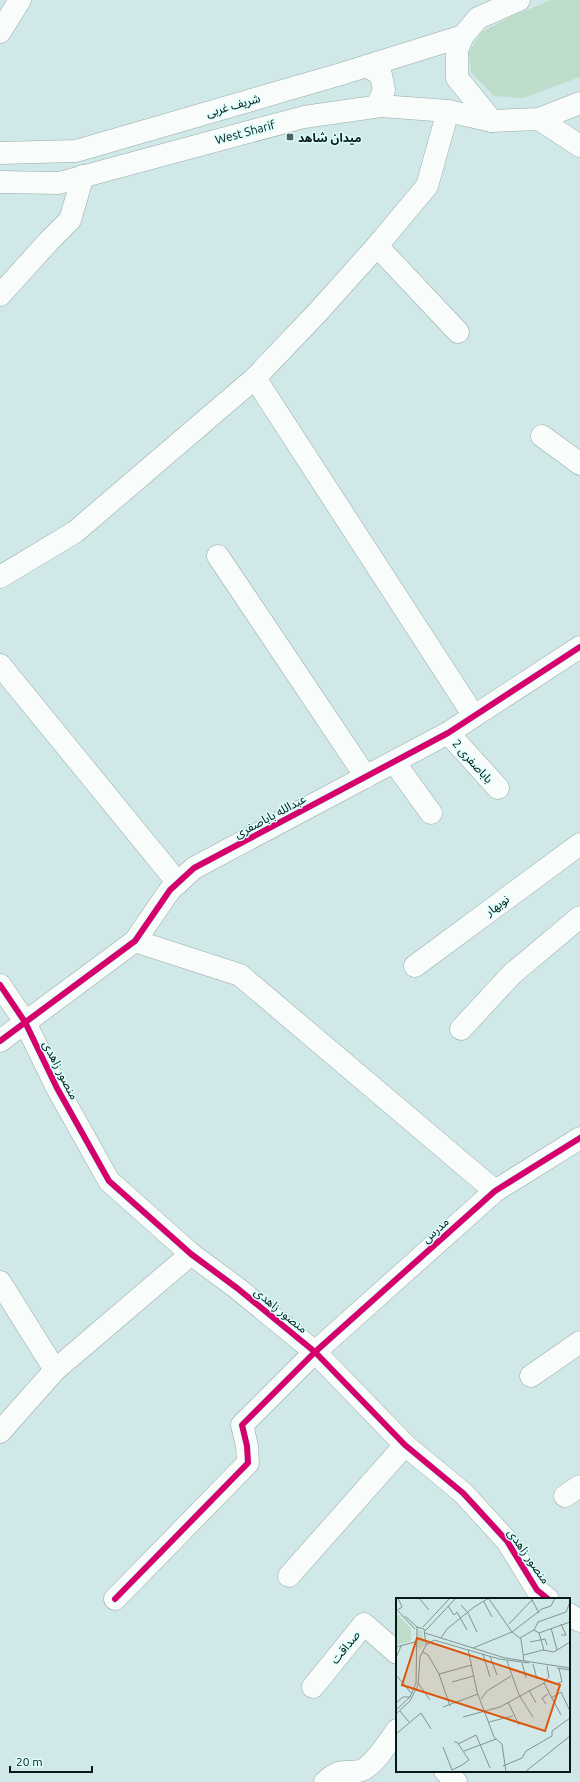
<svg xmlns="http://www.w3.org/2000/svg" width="580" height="1782" font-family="Ubuntu,'Noto Sans Arabic',sans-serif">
	<rect width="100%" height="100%" fill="#d0e8e7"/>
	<polygon fill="#bddcc9" points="551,0 580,0 580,77 523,98 494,96 471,72 469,52 482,32 508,18"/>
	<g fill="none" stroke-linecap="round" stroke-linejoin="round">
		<defs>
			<g id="minor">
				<polyline points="0,32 20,0"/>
				<polyline points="377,246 458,332"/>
				<polyline points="0,295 49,241 70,220 83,176"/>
				<polyline points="255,378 474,716"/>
				<polyline points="542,436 580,464"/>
				<polyline points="218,556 366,777"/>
				<polyline points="0,577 75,532 255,378 317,313 377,246 427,186 448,111"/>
				<polyline points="0,665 178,883"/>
				<polyline points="448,733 498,788"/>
				<polyline points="394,762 431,813"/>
				<polyline points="135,941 240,975 495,1191"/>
				<polyline points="415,966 580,844"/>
				<polyline points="0,985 25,1022 57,1088 109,1181 191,1254 237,1288 315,1352 405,1445 463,1493 507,1541 537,1590 548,1599"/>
				<polyline points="461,1029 512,974 580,917"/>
				<polyline points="0,1282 55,1370"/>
				<polyline points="531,1376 580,1342"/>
				<polyline points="0,1432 55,1370 191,1254"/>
				<polyline points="565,1496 580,1486"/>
				<polyline points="289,1576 405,1445"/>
				<polyline points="115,1599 248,1463 247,1446 242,1425 315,1352 495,1191 580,1138"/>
				<polyline points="569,1614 580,1621"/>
				<polyline points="313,1687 364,1624 397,1653"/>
				<polyline points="445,1771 456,1782"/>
				<path d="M325,1782C340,1768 342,1774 359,1771C373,1768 389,1741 397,1730"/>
			</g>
			<polyline id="tertiary" points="0,1041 135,941 170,890 194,868 448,733 580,647"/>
			<g id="secondary">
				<polyline points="367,66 381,75 384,90 377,106"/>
				<polyline points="539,119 580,146"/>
				<polyline points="492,121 457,78 457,50 463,36 478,18 519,0"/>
				<polyline points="0,153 76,151 341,74 463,36"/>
				<polyline points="0,182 59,183 304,117 381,106 448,111 492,121 539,119 580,103"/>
			</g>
		</defs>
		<use href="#minor" stroke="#97aaa9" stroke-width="23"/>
		<use href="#tertiary" stroke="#97aaa9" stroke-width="23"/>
		<use href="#secondary" stroke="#97aaa9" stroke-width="23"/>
		<use href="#minor" stroke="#f8fcfb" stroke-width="22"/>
		<use href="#tertiary" stroke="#f8fcfb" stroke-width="22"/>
		<use href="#secondary" stroke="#f8fcfb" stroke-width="22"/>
		<defs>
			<g id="cycleway">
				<polyline points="0,985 25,1022 57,1088 109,1181 191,1254 237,1288 315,1352 405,1445 463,1493 507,1541 537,1590 548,1599"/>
				<polyline points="0,1041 135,941 170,890 194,868 448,733 580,647"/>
				<polyline points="115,1599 248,1463 247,1446 242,1425 315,1352 495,1191 580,1138"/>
			</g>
		</defs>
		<use href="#cycleway" stroke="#dafffc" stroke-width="8"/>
		<use href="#cycleway" stroke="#d6006c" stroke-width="6"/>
	</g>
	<rect fill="#4d6160" stroke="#dafffc" stroke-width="1.5" x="286" y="133" width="8" height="8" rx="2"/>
	<g text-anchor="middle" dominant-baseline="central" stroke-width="3" stroke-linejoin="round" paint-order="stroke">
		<g font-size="12" fill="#071918" stroke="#dafffc">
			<text transform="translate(233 105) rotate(-16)">شریف غربی</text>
			<text transform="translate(245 132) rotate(-15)">West Sharif</text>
			<text transform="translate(473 761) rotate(48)">باباصفری 2</text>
			<text transform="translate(270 816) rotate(-28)">عبدالله باباصفری</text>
			<text transform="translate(497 905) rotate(-36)">نوبهار</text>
			<text transform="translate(61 1070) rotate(63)">منصور زاهدی</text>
			<text transform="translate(435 1230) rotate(-42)">مدرس</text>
			<text transform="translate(281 1310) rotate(39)">منصور زاهدی</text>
			<text transform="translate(529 1556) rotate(55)">منصور زاهدی</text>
			<text transform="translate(345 1647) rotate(-51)">صداقت</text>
		</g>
		<g font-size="12" font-weight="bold" fill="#071918" stroke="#dafffc" text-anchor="start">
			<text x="298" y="137">میدان شاهد</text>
		</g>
	</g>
	<g transform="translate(396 1598)">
		<rect width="174" height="174" fill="#d0e8e7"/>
		<path d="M0,15L15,31V43L0,47ZM21,31L26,33L28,47L24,51L21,49Z" fill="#bddcc9"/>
		<path fill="none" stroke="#809594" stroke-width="1" d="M23,0L33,12M135,0L143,15M88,4L96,19M65,7L72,15L81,34M52,8L58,17L61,14L71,32M0,13L6,9L2,0M2,13L19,31M9,18L21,29M113,26L136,2M165,26L170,37H165M27,29L54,0M155,30L161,52M138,32L143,35L174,24M29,33L60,0M29,35L109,60L174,70M143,35L148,52M45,40L51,31L78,9L93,0M124,40L138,32L142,24L170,14L174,4M134,44L149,41L151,47M30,47L38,42L103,61L133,65M0,49L19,44M77,50L116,34L93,1M72,51L81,94L98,139L106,146L110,174M27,54L32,57L43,76L54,108M87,56L94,79M128,57L147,52L158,54L174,44M94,58L101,77M0,60L5,48M111,63L123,97L137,119M128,63L125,41L116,34L146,11L155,8L159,0M126,65L130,80M137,66L141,81M161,70L174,72M43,76L76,67M0,77L16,96M56,84L78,78M22,85L34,102M148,85L165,117M162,85L166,84L163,70M133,92L140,105M155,100L165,94L174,113M85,101L91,93L115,78M112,104L123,127M0,105L7,99H14M150,106L146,100L152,96M47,109L82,96M0,112L14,99L20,85L21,29M4,113L13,124M0,116L14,103L22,87L24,59L30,47L28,31L21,29M67,119L104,109L148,85L153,79L151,68M93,124L117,118M0,136L25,115L35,131M62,146L80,137L94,170M47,149L56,172L66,167L73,162L61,144H58M68,153L100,141M107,168L126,160L130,153L156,138V133L174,120M129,174L174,138"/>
		<path fill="#dd560d" fill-opacity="0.15" stroke="#dd560d" stroke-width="2" d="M21,40L164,87L149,133L6,87Z"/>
		<rect width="174" height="174" fill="none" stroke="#071918" stroke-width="2"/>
	</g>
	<path d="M10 1766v6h82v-6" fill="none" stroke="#071918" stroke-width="2"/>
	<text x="16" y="1766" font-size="12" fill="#071918" stroke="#dafffc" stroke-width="3" paint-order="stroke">20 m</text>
</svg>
